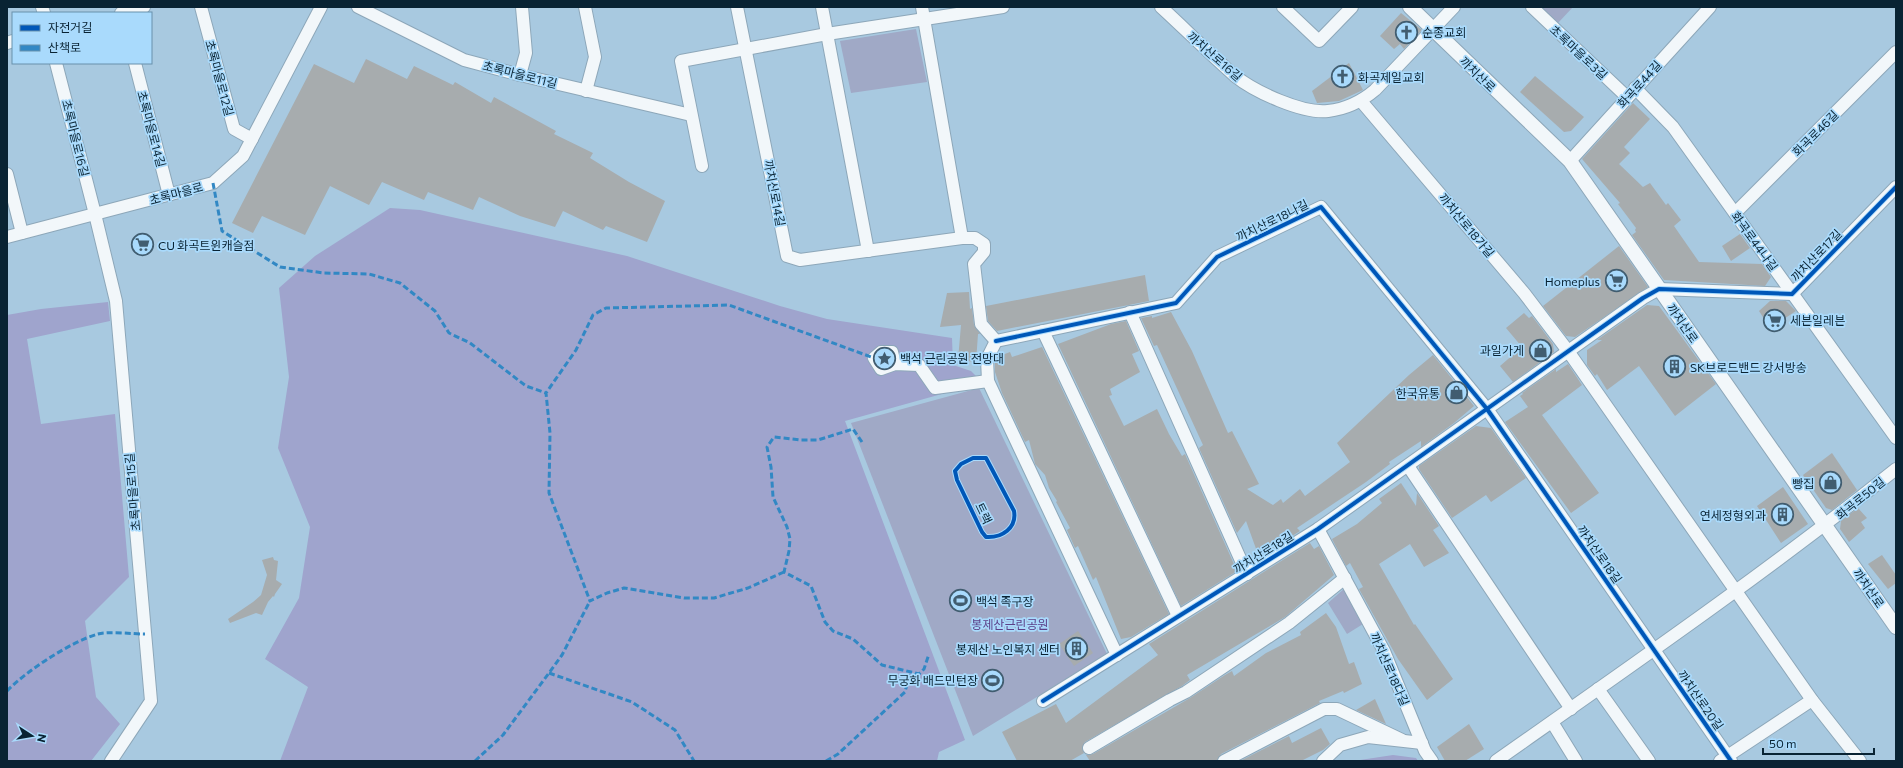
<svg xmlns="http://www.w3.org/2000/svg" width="1903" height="768" font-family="Commissioner,'Noto Sans KR',sans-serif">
	<rect width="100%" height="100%" fill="#a8c9e0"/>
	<g fill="#a0a9c6">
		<polygon points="1541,7 1573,7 1558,23"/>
		<polygon points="916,29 927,82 851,93 840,41"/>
		<polygon points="979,388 1107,654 973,736 851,423"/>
		<polygon points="1345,588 1363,624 1347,634 1328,603"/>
	</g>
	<g fill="#9fa4cd">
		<polygon points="390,208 420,210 627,256 780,306 827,319 952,338 953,365 971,371 976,376 974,385 845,421 965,740 939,752 937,761 280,761 308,687 265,659 299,598 310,527 278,448 289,377 279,288 315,256"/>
		<polygon points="108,302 110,321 27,339 41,424 115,414 129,577 85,621 96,697 120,724 91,761 7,761 7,315 41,309"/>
		<polygon points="1393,755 1416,758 1418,761 1360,761 1360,760"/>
	</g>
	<g fill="#a7acae">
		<polygon points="1401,13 1422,30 1404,49 1400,44 1394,49 1380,36"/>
		<polygon points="366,59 407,79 414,66 453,85 455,82 491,103 494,97 556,131 554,134 593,153 590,158 629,182 665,201 647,242 606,226 603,230 563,211 555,227 520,216 479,197 473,210 428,192 424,200 382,182 369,205 330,186 305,235 262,216 253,233 232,223 314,64 354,83"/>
		<polygon points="1349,63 1363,90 1339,101 1317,103 1312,91"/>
		<polygon points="1535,76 1584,117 1571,131 1564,132 1520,92"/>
		<polygon points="1633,103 1650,119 1624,147 1630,153 1619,164 1643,187 1650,183 1666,205 1668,203 1681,220 1674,226 1699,262 1762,264 1771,277 1765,286 1664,280 1632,235 1636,232 1635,230 1636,228 1618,204 1620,203 1582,159"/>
		<polygon points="1740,234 1750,248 1731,261 1722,246"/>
		<polygon points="1619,246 1648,287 1575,337 1566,336 1543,306"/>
		<polygon points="1145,275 1149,301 997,331 988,321 986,306"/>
		<polygon points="969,292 970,309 972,308 974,325 980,334 978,334 976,362 958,360 961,325 940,327 947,293"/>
		<polygon points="1770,301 1786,301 1796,311 1770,328 1759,311"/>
		<polygon points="1647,305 1659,306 1716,384 1675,416 1639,366 1607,390 1597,374 1595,376 1587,365 1587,350 1602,340 1597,340"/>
		<polygon points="1171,312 1192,351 1228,433 1232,431 1259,484 1247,489 1273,505 1281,499 1283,503 1300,489 1305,496 1350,462 1337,443 1409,375 1433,355 1474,406 1454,423 1421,447 1421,441 1389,462 1390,464 1366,482 1297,528 1300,531 1259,557 1246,521 1237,533 1199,448 1203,445 1157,345 1154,346 1141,318 1152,316 1152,318"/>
		<polygon points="1524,313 1529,318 1532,316 1553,344 1554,352 1513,382 1500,366 1522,347 1506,328"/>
		<polygon points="1126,321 1139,351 1132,354 1140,372 1110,389 1112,395 1109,396 1124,426 1157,409 1169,434 1182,456 1185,454 1237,571 1181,606 1058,344 1111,324"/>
		<polygon points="1042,347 1169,614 1131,637 1121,639 1096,577 1093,580 1078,546 1075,548 1067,530 1070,528 1056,502 1057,501 1049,488 1045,475 1035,464 1029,440 1025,442 1002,393 995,372 995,361 997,357 1010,352 1012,357"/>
		<polygon points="1568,364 1582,385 1542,415 1599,493 1571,513 1505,422 1528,407 1520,396 1523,394 1522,393 1556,369 1556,372"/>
		<polygon points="1476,426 1491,428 1526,478 1491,502 1486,495 1452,518 1419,469 1419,466"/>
		<polygon points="1832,453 1857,490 1832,510 1826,508 1803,475"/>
		<polygon points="1401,483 1416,506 1417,493 1439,526 1433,530 1449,553 1424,567 1410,544 1379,564 1414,625 1415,624 1453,679 1427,700 1398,659 1359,589 1363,587 1350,563 1346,566 1332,539 1357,524 1382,503 1379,499"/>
		<polygon points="1783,487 1808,524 1781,543 1757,506"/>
		<polygon points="1858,508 1867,518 1861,522 1865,528 1849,542 1840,529 1841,521"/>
		<polygon points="1310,543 1314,549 1319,546 1334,575 1285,617 1187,675 1190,680 1182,686 1085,742 1082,748 1084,753 1070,761 1017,761 1002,732 1056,704 1066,723 1158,655 1149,644"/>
		<polygon points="1882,555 1896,575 1896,583 1888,589 1868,564"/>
		<polygon points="273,557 274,560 278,561 276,580 282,584 275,594 274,597 273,596 268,602 262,615 256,613 230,623 228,619 253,602 261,595 267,575 262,560"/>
		<polygon points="1326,613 1336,627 1349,664 1354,662 1362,684 1344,693 1343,691 1319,701 1320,703 1221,754 1217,761 1090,761 1086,755 1093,754 1190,698 1225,675 1232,671 1234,676 1266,653 1301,635 1300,632"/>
		<polygon points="1078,631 1093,653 1074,666 1059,644"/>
		<polygon points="1375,699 1386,724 1356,710"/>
		<polygon points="1469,724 1484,749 1465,761 1445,761 1437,747"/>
		<polygon points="1321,728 1330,744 1323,750 1301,761 1240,761 1289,736 1292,743"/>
	</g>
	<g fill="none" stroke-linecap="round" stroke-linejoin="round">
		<defs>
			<g id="minor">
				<polyline points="42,7 44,13"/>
				<polyline points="201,7 234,129 252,139"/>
				<polyline points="358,7 464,60 520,75 691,115"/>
				<polyline points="585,7 595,57 586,91"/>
				<polyline points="737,7 787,256 800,260 962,238 975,238 984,244 984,252 974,264 981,324 996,341"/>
				<polyline points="822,7 868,251"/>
				<polyline points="922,7 962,238"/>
				<path d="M1161,7C1186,30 1210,54 1235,76C1255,92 1303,114 1328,111C1346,109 1362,101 1375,90L1454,7"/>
				<polyline points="1283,7 1319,41 1352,7"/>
				<polyline points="1532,7 1627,97"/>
				<polyline points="121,13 144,7"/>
				<polyline points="7,43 13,41"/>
				<polyline points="56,63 95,214 116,301 151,701 111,761"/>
				<polyline points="135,63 169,195"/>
				<polyline points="520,75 526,53 522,7"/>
				<polyline points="1635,88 1673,127 1896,438"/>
				<polyline points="1361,101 1524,293 1568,351 1812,700 1860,761"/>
				<polyline points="1570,161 1710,7"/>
				<polyline points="702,166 681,61 827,34 1003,7"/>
				<polyline points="7,174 22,233"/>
				<polyline points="1735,213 1896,52"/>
				<polyline points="7,237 213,183 243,156 321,7"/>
				<polyline points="1130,312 1247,574"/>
				<polyline points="1043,331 1178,616"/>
				<polyline points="996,341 1176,303 1217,257 1321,207 1487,409 1731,761"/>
				<polyline points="996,341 987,359 988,381 1117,655"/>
				<polyline points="895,364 881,369 874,358 881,352 892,352 895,364 919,365 935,388 988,381"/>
				<polyline points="1408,466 1571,709"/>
				<polyline points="1318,529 1384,651 1425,751 1432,761"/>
				<polyline points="1598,689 1649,761"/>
				<polyline points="1043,701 1318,529 1643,298 1659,289 1792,294 1896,187"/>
				<polyline points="1552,722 1576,761"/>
				<polyline points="1089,748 1170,700 1186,692 1289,623 1345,578"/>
				<polyline points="1224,761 1324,709 1337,709 1402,740"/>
				<polyline points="1323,761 1340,745 1368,737 1422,743"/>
				<path d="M1496,761C1631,666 1767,572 1896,469"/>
				<polyline points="1720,761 1812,700"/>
			</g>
			<polyline id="tertiary" points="1410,7 1570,161 1896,627"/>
		</defs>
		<use href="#minor" stroke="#8da7b9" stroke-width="14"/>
		<use href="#tertiary" stroke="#8da7b9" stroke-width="16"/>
		<use href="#minor" stroke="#f2f7fa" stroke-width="12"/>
		<use href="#tertiary" stroke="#f2f7fa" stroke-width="14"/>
		<g stroke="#3288c4" stroke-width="3" stroke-dasharray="6 3" stroke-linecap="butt">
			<polyline points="213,183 222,231 280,267 324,273 369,274 400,283 435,311 449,333 470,343 526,386 546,393"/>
			<polyline points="862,442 853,429 818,440 801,440 774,437 767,447 771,467 773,497 787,527 790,539 789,551 784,572 811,586 825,622 833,631 853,639 882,665 919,674 924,669 929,654"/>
			<polyline points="784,572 748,588 714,598 684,598 624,588 607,593 590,601 549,493 550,433 546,393 576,350 593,315 606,308 729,305 874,358"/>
			<polyline points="549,673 632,702 675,730 694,761"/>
			<path d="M7,691C26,671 72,641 98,634C110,631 132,634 145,634"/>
			<polyline points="475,761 503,735 549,673 562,655 590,601"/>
			<polyline points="826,761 838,754 905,692 909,676 918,674"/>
		</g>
		<defs>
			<g id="cycleway">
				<polyline points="996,341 1176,303 1217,257 1321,207 1487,409 1731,761"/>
				<path d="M973,458H986L1014,511C1017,528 1002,538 986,537L982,532L957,480L955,471L961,464Z"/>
				<polyline points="1043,701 1318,529 1643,298 1659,289 1792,294 1896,187"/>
			</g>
		</defs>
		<use href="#cycleway" stroke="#a9dafc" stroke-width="6"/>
		<use href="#cycleway" stroke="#0057b8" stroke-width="4"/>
	</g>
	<defs>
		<symbol id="church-ring" viewBox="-11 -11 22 22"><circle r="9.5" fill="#a9dafc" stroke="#415d70" stroke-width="1.5"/><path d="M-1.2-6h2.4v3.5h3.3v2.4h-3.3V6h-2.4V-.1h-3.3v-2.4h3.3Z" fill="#415d70"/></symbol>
		<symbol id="supermarket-ring" viewBox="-11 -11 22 22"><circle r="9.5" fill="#a9dafc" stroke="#415d70" stroke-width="1.5"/><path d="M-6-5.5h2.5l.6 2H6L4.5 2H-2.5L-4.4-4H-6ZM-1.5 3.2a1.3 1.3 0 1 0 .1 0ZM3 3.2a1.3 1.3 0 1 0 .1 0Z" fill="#415d70"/></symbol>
		<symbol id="shop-ring" viewBox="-11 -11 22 22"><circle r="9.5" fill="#a9dafc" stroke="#415d70" stroke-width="1.5"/><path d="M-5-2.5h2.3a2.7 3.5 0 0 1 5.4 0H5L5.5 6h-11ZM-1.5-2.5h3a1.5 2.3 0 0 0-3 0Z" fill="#415d70"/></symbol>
		<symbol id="sight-ring" viewBox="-11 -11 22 22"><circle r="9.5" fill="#a9dafc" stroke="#415d70" stroke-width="1.5"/><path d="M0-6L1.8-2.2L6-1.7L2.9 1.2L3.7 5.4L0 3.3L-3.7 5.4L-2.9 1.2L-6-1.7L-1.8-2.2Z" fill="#415d70"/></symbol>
		<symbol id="building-ring" viewBox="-11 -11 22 22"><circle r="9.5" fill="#a9dafc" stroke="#415d70" stroke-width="1.5"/><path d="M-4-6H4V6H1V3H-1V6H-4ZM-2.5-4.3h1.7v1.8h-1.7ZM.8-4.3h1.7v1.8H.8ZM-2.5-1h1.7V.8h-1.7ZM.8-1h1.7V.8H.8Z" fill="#415d70"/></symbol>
		<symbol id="stadium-ring" viewBox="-11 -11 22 22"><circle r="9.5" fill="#a9dafc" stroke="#415d70" stroke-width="1.5"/><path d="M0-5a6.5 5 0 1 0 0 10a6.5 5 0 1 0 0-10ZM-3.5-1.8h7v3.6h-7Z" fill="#415d70"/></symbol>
	</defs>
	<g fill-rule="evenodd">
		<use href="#church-ring" x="1394" y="20" width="25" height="25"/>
		<use href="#church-ring" x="1330" y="64" width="25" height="25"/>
		<use href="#supermarket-ring" x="130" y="232" width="25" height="25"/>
		<use href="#supermarket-ring" x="1604" y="268" width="25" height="25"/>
		<use href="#supermarket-ring" x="1762" y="308" width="25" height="25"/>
		<use href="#shop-ring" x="1528" y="338" width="25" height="25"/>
		<use href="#sight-ring" x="872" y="346" width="25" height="25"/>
		<use href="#building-ring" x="1662" y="354" width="25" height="25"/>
		<use href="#shop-ring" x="1444" y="380" width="25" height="25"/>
		<use href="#shop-ring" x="1818" y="470" width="25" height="25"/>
		<use href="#building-ring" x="1770" y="502" width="25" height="25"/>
		<use href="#stadium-ring" x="948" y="588" width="25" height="25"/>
		<use href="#building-ring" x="1064" y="636" width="25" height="25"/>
		<use href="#stadium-ring" x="980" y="668" width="25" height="25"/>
	</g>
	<g text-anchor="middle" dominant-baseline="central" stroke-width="3.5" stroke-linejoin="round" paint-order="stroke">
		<g font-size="12" fill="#092333" stroke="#a9dafc" text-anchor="start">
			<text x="1422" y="32">순종교회</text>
			<text x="1358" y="77">화곡제일교회</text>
			<text x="158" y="245">CU 화곡트윈캐슬점</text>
			<text x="1600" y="281" text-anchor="end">Homeplus</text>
			<text x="1790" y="320">세븐일레븐</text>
			<text x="1524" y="350" text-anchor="end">과일가게</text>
			<text x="900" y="358">백석 근린공원 전망대</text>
			<text x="1690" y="367">SK브로드밴드 강서방송</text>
			<text x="1440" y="393" text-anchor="end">한국유통</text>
			<text x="1814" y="483" text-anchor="end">빵집</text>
			<text x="1766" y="515" text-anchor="end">연세정형외과</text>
			<text x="976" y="601">백석 족구장</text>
			<text x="1060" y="649" text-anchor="end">봉제산 노인복지 센터</text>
			<text x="978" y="680" text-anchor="end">무궁화 배드민턴장</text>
		</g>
		<g font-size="12" fill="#092333" stroke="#a9dafc">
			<text transform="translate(1579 52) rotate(43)">초록마을로3길</text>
			<text transform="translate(1215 56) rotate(41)">까치산로16길</text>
			<text transform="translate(520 74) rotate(14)">초록마을로11길</text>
			<text transform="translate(1478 74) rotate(44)">까치산로</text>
			<text transform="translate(220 78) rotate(75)">초록마을로12길</text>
			<text transform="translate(1639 84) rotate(-48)">화곡로44길</text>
			<text transform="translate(152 129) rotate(75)">초록마을로14길</text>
			<text transform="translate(1815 133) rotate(-45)">화곡로46길</text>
			<text transform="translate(76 138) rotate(76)">초록마을로16길</text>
			<text transform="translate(176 193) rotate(-15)">초록마을로</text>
			<text transform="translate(775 193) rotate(79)">까치산로14길</text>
			<text transform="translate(1272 220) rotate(-26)">까치산로18나길</text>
			<text transform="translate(1467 225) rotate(50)">까치산로18가길</text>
			<text transform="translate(1755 241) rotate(54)">화곡로44나길</text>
			<text transform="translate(1816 255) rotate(-46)">까치산로17길</text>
			<text transform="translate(1683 323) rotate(55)">까치산로</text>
			<text transform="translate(132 492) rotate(-95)">초록마을로15길</text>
			<text transform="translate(1860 498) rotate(-39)">화곡로50길</text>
			<text transform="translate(984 513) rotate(64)">트랙</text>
			<text transform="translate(1263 552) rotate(-32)">까치산로18길</text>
			<text transform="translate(1600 554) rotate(55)">까치산로18길</text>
			<text transform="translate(1869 588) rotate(55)">까치산로</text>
			<text transform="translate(1390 669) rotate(66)">까치산로18다길</text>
			<text transform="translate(1701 700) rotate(55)">까치산로20길</text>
		</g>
		<g font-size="12" fill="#5c4188" stroke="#a9dafc">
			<text x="1010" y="624">봉제산근린공원</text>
		</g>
	</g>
	<rect width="1903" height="768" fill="none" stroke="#092333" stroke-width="16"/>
	<rect x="12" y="12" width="140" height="52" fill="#a9dafc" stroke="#6991ac"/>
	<rect x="20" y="25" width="20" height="6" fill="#0057b8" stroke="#6991ac"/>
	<text x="48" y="32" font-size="12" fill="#092333">자전거길</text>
	<rect x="20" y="45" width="20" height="6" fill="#3288c4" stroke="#6991ac"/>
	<text x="48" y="52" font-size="12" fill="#092333">산책로</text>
	<g transform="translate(32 736) rotate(102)" stroke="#a9dafc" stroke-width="3" paint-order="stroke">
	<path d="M0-3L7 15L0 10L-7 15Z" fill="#092333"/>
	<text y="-6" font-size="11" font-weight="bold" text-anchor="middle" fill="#092333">N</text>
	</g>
	<path d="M1763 748v6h111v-6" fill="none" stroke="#092333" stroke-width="2"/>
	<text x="1769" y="748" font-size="12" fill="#092333" stroke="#a9dafc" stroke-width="3" paint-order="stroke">50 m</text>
</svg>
